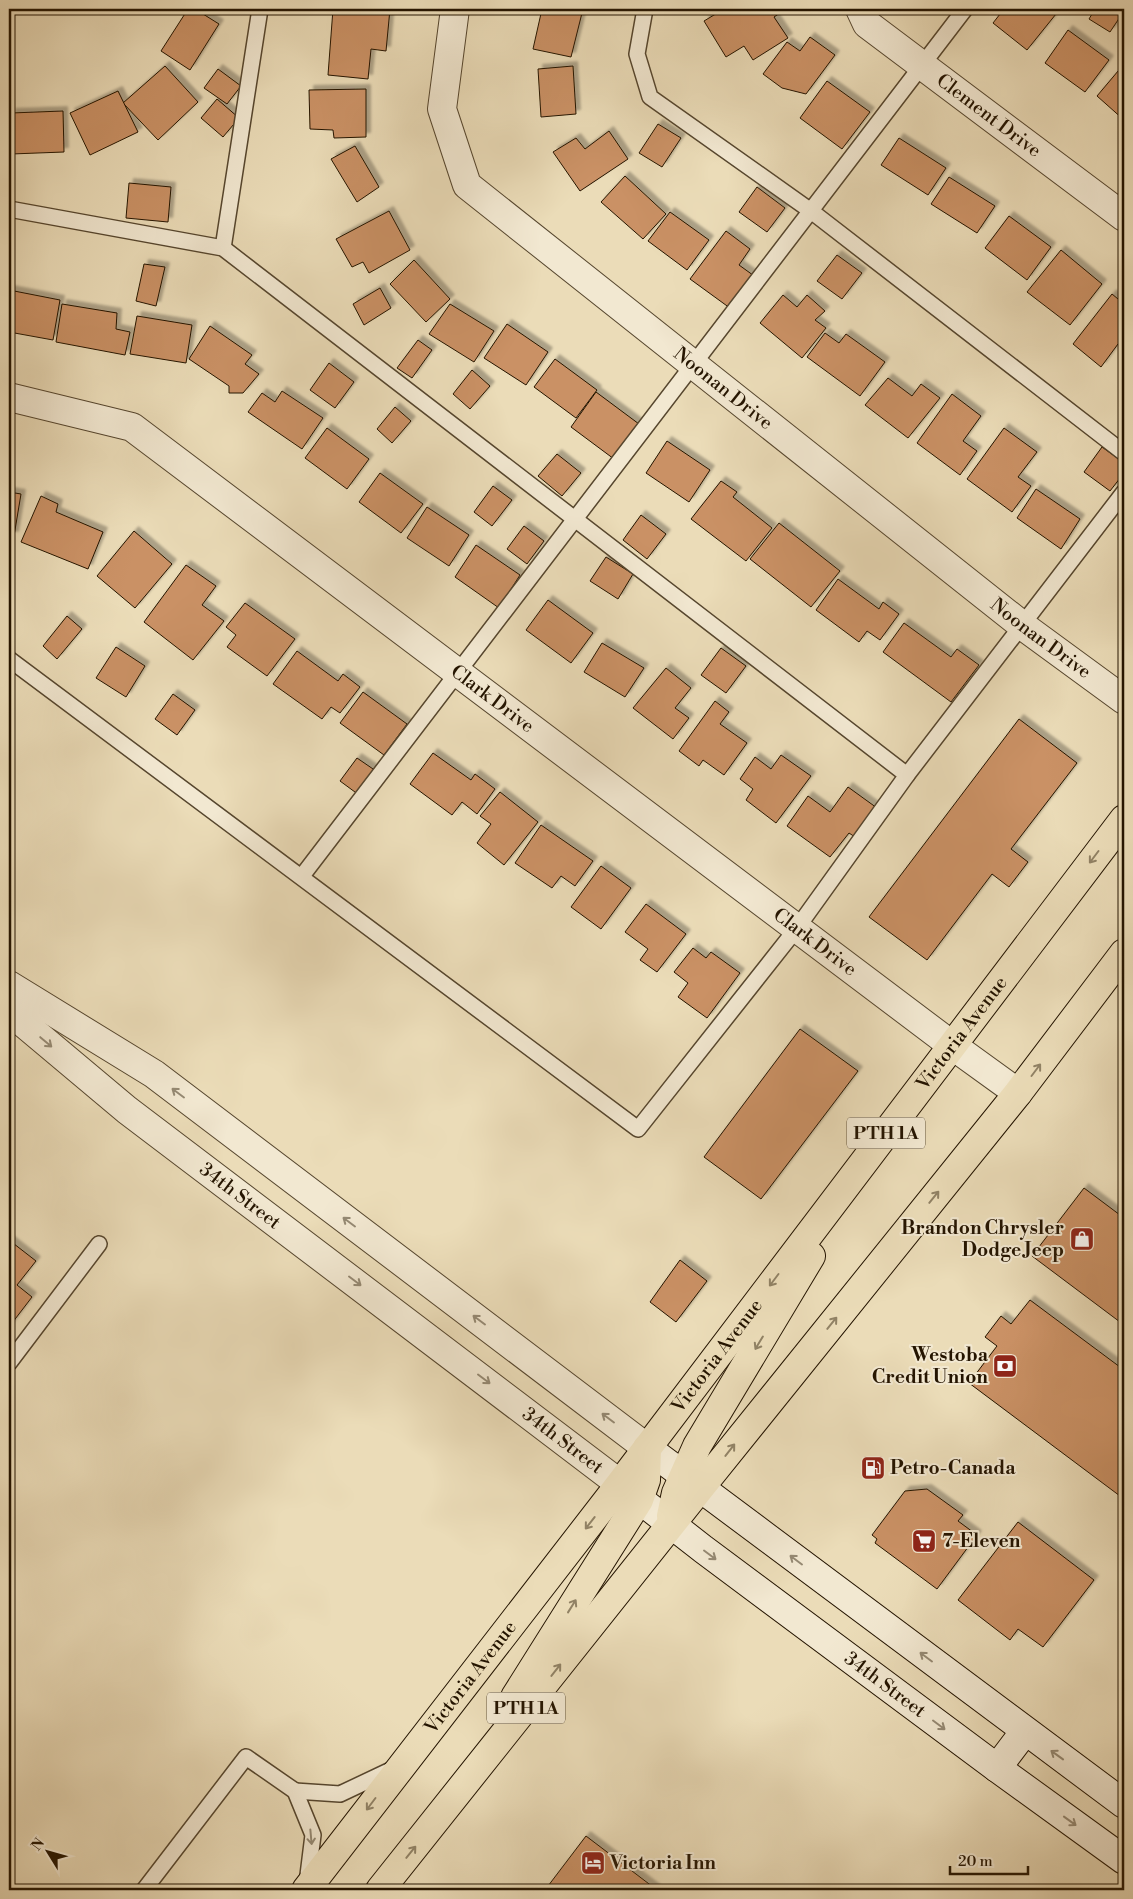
<svg xmlns="http://www.w3.org/2000/svg" width="1133" height="1899" font-family="'Libre Bodoni',serif">
	<defs>
		<filter id="shadow"><feDropShadow dx="4.5" dy="-4.5" stdDeviation="1" flood-color="#0004"/></filter>
	</defs>
	<rect width="100%" height="100%" fill="#ebdcb8"/>
	<filter id="stains"><feTurbulence type="fractalNoise" baseFrequency=".004" numOctaves="4"/><feColorMatrix values="0 0 0 0 .2 0 0 0 0 .09 0 0 0 0 .02 0 0 0 .5 -.17"/></filter>
	<radialGradient id="worn" r=".72"><stop offset=".6" stop-color="#630" stop-opacity="0"/><stop offset="1" stop-color="#630" stop-opacity=".3"/></radialGradient>
	<g fill="#ca9165" stroke="#241400" filter="url(#shadow)">
		<polygon points="188,9 195,9 219,24 190,70 161,51"/>
		<polygon points="333,9 390,9 386,51 371,49 368,79 328,75"/>
		<polygon points="542,9 583,9 571,57 533,49"/>
		<polygon points="724,9 786,9 774,17 788,38 753,60 744,46 726,57 704,21"/>
		<polygon points="1004,9 1050,9 1056,14 1027,50 993,23"/>
		<polygon points="1095,9 1124,9 1124,11 1110,32 1089,19"/>
		<polygon points="1068,30 1109,60 1085,92 1045,63"/>
		<polygon points="810,37 835,55 806,94 782,88 763,74 787,42 800,51"/>
		<polygon points="1124,64 1124,120 1097,96"/>
		<polygon points="165,66 198,102 158,140 123,103"/>
		<polygon points="573,66 576,114 541,117 538,69"/>
		<polygon points="218,69 241,86 227,104 204,88"/>
		<polygon points="827,81 870,112 842,149 800,118"/>
		<polygon points="366,89 366,137 334,138 333,130 310,129 309,90"/>
		<polygon points="118,91 138,132 90,155 70,113"/>
		<polygon points="217,99 239,118 223,137 201,118"/>
		<polygon points="63,111 64,152 11,154 11,113"/>
		<polygon points="658,124 681,138 662,167 639,153"/>
		<polygon points="609,131 628,159 580,191 553,152 576,138 585,149"/>
		<polygon points="899,138 946,168 928,195 881,165"/>
		<polygon points="355,146 379,187 357,202 331,159"/>
		<polygon points="625,176 666,214 643,239 601,202"/>
		<polygon points="949,177 995,206 977,233 931,204"/>
		<polygon points="129,183 171,187 168,222 126,218"/>
		<polygon points="757,187 785,208 767,232 739,212"/>
		<polygon points="389,211 410,250 369,273 363,262 352,267 336,239"/>
		<polygon points="670,212 709,240 687,270 648,241"/>
		<polygon points="1009,216 1051,247 1027,280 985,248"/>
		<polygon points="726,231 750,249 739,265 757,278 734,311 690,279"/>
		<polygon points="1061,250 1102,284 1070,325 1027,292"/>
		<polygon points="837,255 862,273 842,299 817,281"/>
		<polygon points="414,260 450,299 426,322 390,284"/>
		<polygon points="144,264 165,267 156,306 136,301"/>
		<polygon points="380,288 391,308 364,325 353,304"/>
		<polygon points="9,290 60,300 53,340 9,332"/>
		<polygon points="1112,294 1124,304 1124,349 1118,344 1101,367 1073,344"/>
		<polygon points="783,295 797,307 807,295 825,311 815,320 826,328 802,358 760,323"/>
		<polygon points="62,304 117,313 116,329 130,332 125,355 56,342"/>
		<polygon points="450,304 494,331 474,362 429,334"/>
		<polygon points="137,316 192,325 186,363 130,354"/>
		<polygon points="507,324 548,352 526,385 484,358"/>
		<polygon points="210,326 252,355 245,364 259,374 243,393 229,393 229,386 189,359"/>
		<polygon points="825,333 839,343 846,334 885,362 860,396 807,357"/>
		<polygon points="418,340 432,350 412,378 397,368"/>
		<polygon points="555,359 597,390 576,418 534,387"/>
		<polygon points="329,363 354,382 335,408 310,390"/>
		<polygon points="472,370 490,386 470,409 453,394"/>
		<polygon points="888,378 912,396 921,384 940,398 908,438 865,405"/>
		<polygon points="282,391 323,418 302,449 248,412 262,393 275,402"/>
		<polygon points="596,392 639,424 614,459 571,427"/>
		<polygon points="952,394 981,416 963,441 977,451 960,475 917,443"/>
		<polygon points="395,407 411,421 392,443 377,429"/>
		<polygon points="327,428 369,459 347,489 305,458"/>
		<polygon points="1004,428 1037,452 1018,477 1031,486 1012,512 967,479"/>
		<polygon points="667,441 710,470 689,502 646,473"/>
		<polygon points="1102,447 1124,463 1124,473 1110,491 1084,472"/>
		<polygon points="557,454 581,473 562,496 538,476"/>
		<polygon points="380,473 423,504 401,533 359,502"/>
		<polygon points="721,481 737,492 733,497 772,528 746,561 691,519"/>
		<polygon points="493,486 512,500 492,526 474,512"/>
		<polygon points="1036,489 1080,519 1061,549 1017,518"/>
		<polygon points="9,492 21,494 14,536 9,535"/>
		<polygon points="41,496 58,504 56,512 103,532 88,569 21,542"/>
		<polygon points="427,507 469,535 449,566 407,538"/>
		<polygon points="641,515 666,534 647,559 623,540"/>
		<polygon points="779,523 840,571 811,607 750,559"/>
		<polygon points="524,526 544,541 527,564 507,549"/>
		<polygon points="134,531 172,564 135,608 97,576"/>
		<polygon points="476,545 520,575 499,608 455,577"/>
		<polygon points="606,557 633,574 618,599 590,581"/>
		<polygon points="186,565 216,586 202,605 224,621 193,660 144,622"/>
		<polygon points="838,579 879,609 883,602 899,614 880,640 867,631 859,642 816,610"/>
		<polygon points="548,600 593,633 571,663 526,630"/>
		<polygon points="245,603 295,639 267,676 227,647 236,635 226,627"/>
		<polygon points="67,616 82,629 57,659 43,646"/>
		<polygon points="904,623 951,657 957,649 979,665 951,702 883,652"/>
		<polygon points="602,643 644,668 625,697 584,672"/>
		<polygon points="116,647 145,666 126,697 96,678"/>
		<polygon points="721,648 746,666 726,693 701,675"/>
		<polygon points="297,651 338,681 343,674 360,687 340,713 331,707 322,719 273,684"/>
		<polygon points="666,668 691,688 675,708 689,718 673,739 633,708"/>
		<polygon points="363,692 407,724 384,755 340,723"/>
		<polygon points="173,694 195,710 177,735 155,719"/>
		<polygon points="715,701 729,712 720,724 747,743 724,775 703,760 699,766 679,751"/>
		<polygon points="1019,719 1077,763 1011,849 1028,862 1009,887 992,874 927,960 869,917"/>
		<polygon points="433,753 471,780 475,774 495,789 477,814 462,802 452,815 410,784"/>
		<polygon points="781,755 811,776 776,823 746,800 753,789 740,779 755,757 771,769"/>
		<polygon points="357,758 376,771 359,795 340,781"/>
		<polygon points="848,787 877,808 855,837 849,833 830,857 787,826 808,796 830,812"/>
		<polygon points="500,792 538,822 504,865 477,843 491,824 480,816"/>
		<polygon points="541,825 593,861 575,886 561,876 552,888 515,863"/>
		<polygon points="601,866 631,888 601,929 571,907"/>
		<polygon points="646,904 686,934 657,972 640,960 648,949 625,932"/>
		<polygon points="693,948 706,958 711,952 740,973 707,1018 678,997 688,983 674,972"/>
		<polygon points="800,1029 858,1071 761,1199 704,1157"/>
		<polygon points="1084,1188 1124,1218 1124,1325 1032,1256"/>
		<polygon points="9,1240 36,1261 17,1285 32,1297 9,1327"/>
		<polygon points="680,1260 707,1281 676,1322 650,1302"/>
		<polygon points="1030,1300 1124,1370 1124,1499 969,1383 997,1346 985,1337 1001,1316 1011,1324"/>
		<polygon points="927,1489 963,1515 958,1521 977,1535 937,1589 875,1543 877,1539 872,1535 905,1491"/>
		<polygon points="1018,1522 1094,1580 1043,1647 1018,1629 1010,1640 958,1600"/>
		<polygon points="586,1836 657,1890 545,1890"/>
	</g>
	<g fill="none" stroke-linecap="round" stroke-linejoin="round">
		<defs>
			<g id="service">
				<polyline points="645,9 637,54 650,97 811,211 1124,453"/>
				<polyline points="9,209 223,248 907,775 797,928 638,1129 9,659"/>
				<polyline points="223,248 260,9"/>
				<polyline points="907,775 1124,492"/>
				<polyline points="302,876 965,9"/>
				<polyline points="9,1363 99,1244"/>
				<polyline points="295,1791 340,1794 395,1768"/>
				<polyline points="144,1890 246,1757 295,1791 313,1835 307,1883"/>
			</g>
			<g id="minor">
				<path id="s1" d="M455,9L442,109L467,185L1023,626L1124,700"/>
				<path id="s2" d="M860,9L867,24L1124,217"/>
				<path id="s3" d="M9,397L132,427L953,1046L1018,1093"/>
			</g>
			<g id="tertiary">
				<polyline points="9,985 154,1074 647,1448"/>
				<path id="s4" d="M9,1011L127,1110L620,1484"/>
			</g>
			<g id="secondary">
				<polyline points="647,1448 1124,1804"/>
				<path id="s5" d="M621,1485L703,1549L997,1768L1124,1860"/>
				<polyline points="997,1768 1025,1731"/>
			</g>
			<g id="primary">
				<polyline points="671,1516 676,1493 697,1446 811,1256"/>
				<polyline points="515,1697 639,1500 646,1480 647,1448"/>
				<path id="s6" d="M306,1890L620,1484L1124,819"/>
				<polyline points="380,1890 700,1488 1018,1093 1124,953"/>
			</g>
		</defs>
		<use href="#service" stroke="#56462e" stroke-width="18"/>
		<use href="#minor" stroke="#56462e" stroke-width="30"/>
		<use href="#tertiary" stroke="#56462e" stroke-width="30"/>
		<use href="#secondary" stroke="#241400" stroke-width="30"/>
		<use href="#primary" stroke="#241400" stroke-width="30"/>
		<use href="#service" stroke="#f2e8d1" stroke-width="15"/>
		<use href="#minor" stroke="#f2e8d1" stroke-width="28"/>
		<use href="#tertiary" stroke="#f2e8d1" stroke-width="28"/>
		<use href="#secondary" stroke="#f2e8d1" stroke-width="28"/>
		<use href="#primary" stroke="#ebdcb8" stroke-width="28"/>
	</g>
	<defs><path id="oneway-shaft" d="M-6 0H5M1.5-3L5.5 0L1.5 3" fill="none" stroke-width="1.6" stroke-linecap="round" stroke-linejoin="round" transform="scale(1.25)"/></defs>
	<g stroke="#918265">
		<use href="#oneway-shaft" transform="translate(1094 857) rotate(127)"/>
		<use href="#oneway-shaft" transform="translate(1036 1070) rotate(-53)"/>
		<use href="#oneway-shaft" transform="translate(934 1197) rotate(-51)"/>
		<use href="#oneway-shaft" transform="translate(774 1280) rotate(127)"/>
		<use href="#oneway-shaft" transform="translate(832 1323) rotate(-51)"/>
		<use href="#oneway-shaft" transform="translate(759 1343) rotate(121)"/>
		<use href="#oneway-shaft" transform="translate(730 1450) rotate(-52)"/>
		<use href="#oneway-shaft" transform="translate(590 1523) rotate(128)"/>
		<use href="#oneway-shaft" transform="translate(572 1606) rotate(-58)"/>
		<use href="#oneway-shaft" transform="translate(556 1670) rotate(-52)"/>
		<use href="#oneway-shaft" transform="translate(371 1804) rotate(127)"/>
		<use href="#oneway-shaft" transform="translate(411 1852) rotate(-51)"/>
	</g>
	<g stroke="#958973">
		<use href="#oneway-shaft" transform="translate(46 1042) rotate(40)"/>
		<use href="#oneway-shaft" transform="translate(178 1093) rotate(-143)"/>
		<use href="#oneway-shaft" transform="translate(349 1222) rotate(-143)"/>
		<use href="#oneway-shaft" transform="translate(355 1281) rotate(37)"/>
		<use href="#oneway-shaft" transform="translate(479 1320) rotate(-143)"/>
		<use href="#oneway-shaft" transform="translate(484 1379) rotate(37)"/>
		<use href="#oneway-shaft" transform="translate(608 1418) rotate(-143)"/>
		<use href="#oneway-shaft" transform="translate(710 1555) rotate(37)"/>
		<use href="#oneway-shaft" transform="translate(796 1560) rotate(-143)"/>
		<use href="#oneway-shaft" transform="translate(926 1657) rotate(-143)"/>
		<use href="#oneway-shaft" transform="translate(939 1725) rotate(37)"/>
		<use href="#oneway-shaft" transform="translate(1057 1755) rotate(-144)"/>
		<use href="#oneway-shaft" transform="translate(1070 1821) rotate(36)"/>
		<use href="#oneway-shaft" transform="translate(311 1837) rotate(85)"/>
	</g>
	<defs>
		<symbol id="shop-square" viewBox="-11 -11 22 22"><rect x="-9" y="-9" width="18" height="18" rx="4" fill="#8f2418" stroke="#f2e8d1"/><path d="M-5-2.5h2.3a2.7 3.5 0 0 1 5.4 0H5L5.5 6h-11ZM-1.5-2.5h3a1.5 2.3 0 0 0-3 0Z" fill="#fff"/></symbol>
		<symbol id="bank-square" viewBox="-11 -11 22 22"><rect x="-9" y="-9" width="18" height="18" rx="4" fill="#8f2418" stroke="#f2e8d1"/><path d="M-6-4H6V4H-6ZM0-2.3a2.3 2.3 0 1 0 0 4.6a2.3 2.3 0 1 0 0-4.6Z" fill="#fff"/></symbol>
		<symbol id="fuel-square" viewBox="-11 -11 22 22"><rect x="-9" y="-9" width="18" height="18" rx="4" fill="#8f2418" stroke="#f2e8d1"/><path d="M-5.5-6h7V0h2V4h1.3V-2.5L3-4.5l.8-.8L6-3V5H2.5V1h-1V6h-7ZM-4.2-4.7v3.2H.2V-4.7Z" fill="#fff"/></symbol>
		<symbol id="supermarket-square" viewBox="-11 -11 22 22"><rect x="-9" y="-9" width="18" height="18" rx="4" fill="#8f2418" stroke="#f2e8d1"/><path d="M-6-5.5h2.5l.6 2H6L4.5 2H-2.5L-4.4-4H-6ZM-1.5 3.2a1.3 1.3 0 1 0 .1 0ZM3 3.2a1.3 1.3 0 1 0 .1 0Z" fill="#fff"/></symbol>
		<symbol id="hotel-square" viewBox="-11 -11 22 22"><rect x="-9" y="-9" width="18" height="18" rx="4" fill="#8f2418" stroke="#f2e8d1"/><path d="M-6-4.5h1.5V1H6V5H4.5V3h-9V5H-6ZM-4 0a1.8 1.8 0 1 1 3.6 0ZM.5 0V-2.5h3Q6-2.5 6 0Z" fill="#fff"/></symbol>
	</defs>
	<g fill-rule="evenodd">
		<use href="#shop-square" x="1068" y="1225" width="28" height="28"/>
		<use href="#bank-square" x="991" y="1352" width="28" height="28"/>
		<use href="#fuel-square" x="859" y="1454" width="28" height="28"/>
		<use href="#supermarket-square" x="910" y="1527" width="28" height="28"/>
		<use href="#hotel-square" x="579" y="1849" width="28" height="28"/>
	</g>
	<g text-anchor="middle" dominant-baseline="central" stroke-width="4" stroke-linejoin="round" paint-order="stroke">
		<g fill="#f2e8d1" stroke="#62543f" stroke-width="1">
			<rect x="847" y="1117.5" width="78" height="31" rx="4"/>
			<rect x="487" y="1692.5" width="78" height="31" rx="4"/>
		</g>
		<g font-size="18" font-weight="bold" fill="#241400">
			<text x="886" y="1133">PTH 1A</text>
			<text x="526" y="1708">PTH 1A</text>
		</g>
		<g font-size="19" fill="#241400" stroke="#f2e8d1">
			<text stroke="none"><textPath href="#s2" startOffset="169">Clement Drive</textPath></text>
			<text stroke="none"><textPath href="#s1" startOffset="508">Noonan Drive</textPath></text>
			<text stroke="none"><textPath href="#s1" startOffset="912">Noonan Drive</textPath></text>
			<text stroke="none"><textPath href="#s3" startOffset="578">Clark Drive</textPath></text>
			<text stroke="none"><textPath href="#s3" startOffset="982">Clark Drive</textPath></text>
			<text stroke="none"><textPath href="#s6" startOffset="1079">Victoria Avenue</textPath></text>
			<text stroke="none"><textPath href="#s4" startOffset="296">34th Street</textPath></text>
			<text stroke="none"><textPath href="#s6" startOffset="674">Victoria Avenue</textPath></text>
			<text stroke="none"><textPath href="#s4" startOffset="701">34th Street</textPath></text>
			<text stroke="none"><textPath href="#s6" startOffset="269">Victoria Avenue</textPath></text>
			<text stroke="none"><textPath href="#s5" startOffset="331">34th Street</textPath></text>
		</g>
		<g font-size="19" font-weight="bold" fill="#241400" stroke="#f2e8d1" text-anchor="start">
			<text x="1064" y="1228" text-anchor="end">Brandon Chrysler<tspan x="1064" dy="22">Dodge Jeep</tspan></text>
			<text x="988" y="1355" text-anchor="end">Westoba<tspan x="988" dy="22">Credit Union</tspan></text>
			<text x="890" y="1468">Petro-Canada</text>
			<text x="942" y="1541">7-Eleven</text>
			<text x="610" y="1863">Victoria Inn</text>
		</g>
	</g>
	<rect width="1133" height="1899" fill="none" stroke="#ebdcb8" stroke-width="30"/>
	<rect x="10" y="10" width="1113" height="1879" fill="none" stroke="#241400" stroke-width="2.5"/>
	<rect x="15" y="15" width="1103" height="1869" fill="none" stroke="#241400"/>
	<g transform="translate(48 1852) rotate(307)" stroke="#f2e8d1" stroke-width="4" paint-order="stroke">
	<path d="M0-4L9 19L0 12L-9 19Z" fill="#241400"/>
	<text y="-8" font-size="14" font-weight="bold" text-anchor="middle" fill="#241400">N</text>
	</g>
	<path d="M950 1866v8h78v-8" fill="none" stroke="#241400" stroke-width="2.5"/>
	<text x="958" y="1866" font-size="15" fill="#241400" stroke="#f2e8d1" stroke-width="4" paint-order="stroke">20 m</text>
	<rect width="100%" height="100%" filter="url(#stains)"/>
	<rect width="100%" height="100%" fill="url(#worn)"/>
</svg>
